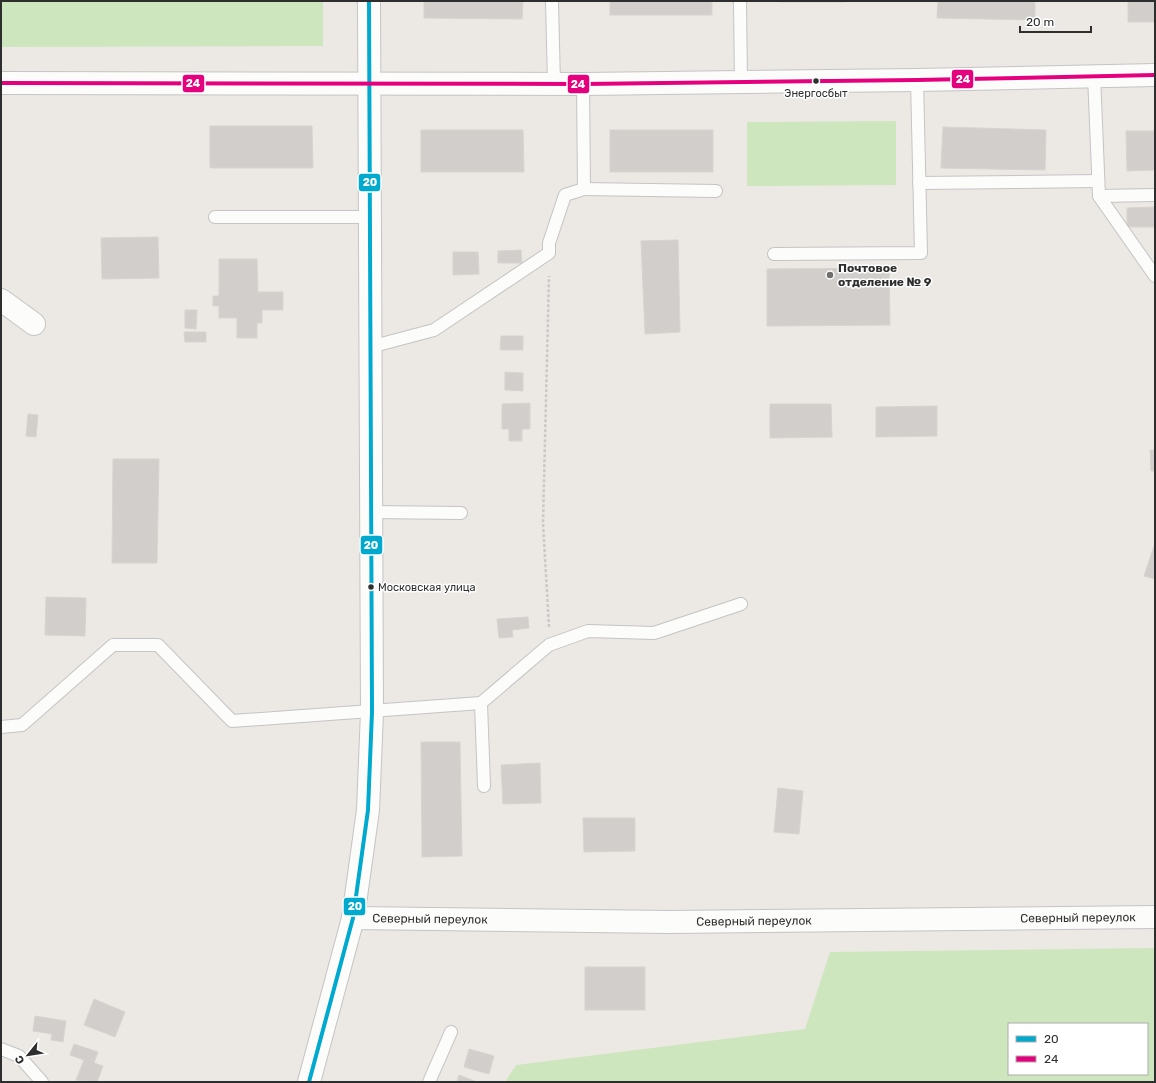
<svg xmlns="http://www.w3.org/2000/svg" width="1156" height="1083" font-family="Rubik,sans-serif">
	<rect width="100%" height="100%" fill="#ece8e4"/>
	<g fill="#cee6be" fill-rule="evenodd">
		<polygon points="1,1 323,1 323,46 1,47"/>
		<polygon points="896,121 896,185 747,186 747,122"/>
		<path d="M1155,948V1082H505L516,1065L805,1029L830,952ZM1009,1024H1147V1074H1009Z"/>
	</g>
	<g fill="#d1cecb" stroke="#d7d4d0">
		<polygon points="424,1 523,1 522,19 424,18"/>
		<rect x="610" y="1" width="102" height="14"/>
		<rect x="780" y="1" width="65" height="1"/>
		<polygon points="938,1 1035,1 1035,20 937,18"/>
		<rect x="1128" y="1" width="27" height="21"/>
		<polygon points="210,126 312,126 313,168 210,168"/>
		<polygon points="943,127 1046,130 1045,170 941,168"/>
		<polygon points="421,130 523,130 524,172 421,172"/>
		<rect x="610" y="130" width="103" height="42"/>
		<polygon points="1126,131 1155,131 1155,170 1127,171"/>
		<polygon points="1155,207 1155,227 1127,227 1127,208"/>
		<polygon points="158,237 159,278 102,279 101,238"/>
		<polygon points="678,240 680,332 645,334 641,241"/>
		<polygon points="521,250 522,263 498,263 498,251"/>
		<polygon points="453,252 478,252 479,274 453,275"/>
		<polygon points="219,259 257,259 258,292 283,292 283,310 262,310 262,323 257,323 257,338 237,338 237,318 219,318 219,306 213,306 213,296 219,296"/>
		<polygon points="889,268 890,325 767,326 767,269"/>
		<polygon points="185,310 197,310 196,329 185,328"/>
		<polygon points="184,332 206,332 206,342 185,342"/>
		<polygon points="501,336 523,336 523,350 500,350"/>
		<polygon points="505,372 523,373 523,391 505,390"/>
		<polygon points="530,403 530,429 522,429 522,441 509,441 509,429 502,429 502,404"/>
		<polygon points="770,404 831,404 832,437 770,438"/>
		<polygon points="937,406 937,436 876,437 876,407"/>
		<polygon points="28,414 38,415 36,437 26,436"/>
		<polygon points="1150,450 1155,450 1155,471 1151,471"/>
		<polygon points="113,459 159,459 157,563 112,563"/>
		<polygon points="1155,543 1155,579 1144,576"/>
		<polygon points="46,597 86,598 85,636 45,635"/>
		<polygon points="528,617 529,628 512,630 513,637 499,638 497,619"/>
		<polygon points="421,742 460,742 462,856 422,857"/>
		<polygon points="540,763 541,803 503,804 501,765"/>
		<polygon points="778,788 803,791 799,834 774,832"/>
		<polygon points="583,818 635,818 635,851 584,852"/>
		<rect x="585" y="967" width="60" height="43"/>
		<polygon points="94,999 125,1012 115,1037 84,1025"/>
		<polygon points="35,1016 66,1021 63,1042 51,1040 52,1034 33,1031"/>
		<polygon points="74,1044 98,1052 94,1063 103,1066 97,1082 76,1080 84,1060 70,1055"/>
		<polygon points="469,1049 494,1056 489,1074 464,1067"/>
		<polygon points="459,1075 477,1082 457,1082"/>
	</g>
	<g fill="none" stroke-linecap="round" stroke-linejoin="round">
		<defs>
			<g id="service">
				<polyline points="552,1 554,84"/>
				<polyline points="740,1 741,82"/>
				<polyline points="1094,75 1099,196 1155,276"/>
				<polyline points="919,183 1098,181"/>
				<polyline points="584,189 716,191"/>
				<polyline points="1099,196 1155,195"/>
				<polyline points="215,217 370,217"/>
				<polyline points="774,254 921,253 917,80"/>
				<polyline points="370,347 434,330 549,253 549,243 565,195 584,189 583,84"/>
				<polyline points="371,512 461,513"/>
				<polyline points="481,703 484,786"/>
				<polyline points="1,727 22,725 113,645 158,645 232,721 481,703 549,645 588,631 654,633 741,604"/>
				<polyline points="1,1049 19,1056 42,1082"/>
				<polyline points="429,1082 451,1032"/>
			</g>
			<g id="minor">
				<polyline points="1,300 34,324"/>
				<path id="s1" d="M353,918L669,922L1155,917"/>
			</g>
			<g id="secondary">
				<polyline points="1,83 583,84 917,80 1155,75"/>
				<polyline points="309,1082 353,918 368,810 372,712 369,1"/>
			</g>
		</defs>
		<use href="#service" stroke="#c5c4c5" stroke-width="14"/>
		<use href="#minor" stroke="#c5c4c5" stroke-width="24"/>
		<use href="#secondary" stroke="#c5c4c5" stroke-width="24"/>
		<polyline stroke="#c9c9c8" stroke-width="2.5" stroke-dasharray="3 2" stroke-linecap="butt" points="549,627 543,523 549,276"/>
		<use href="#service" stroke="#fcfcfb" stroke-width="12"/>
		<use href="#minor" stroke="#fcfcfb" stroke-width="22"/>
		<use href="#secondary" stroke="#fcfcfb" stroke-width="22"/>
		<defs>
			<polyline id="bus-1" points="309,1082 353,918 368,810 372,712 369,1"/>
			<polyline id="bus-2" points="1,83 583,84 917,80 1155,75"/>
		</defs>
		<use href="#bus-1" stroke="#fff" stroke-width="7"/>
		<use href="#bus-2" stroke="#fff" stroke-width="7"/>
		<use href="#bus-1" stroke="#00a9ce" stroke-width="4"/>
		<use href="#bus-2" stroke="#e5007d" stroke-width="4"/>
	</g>
	<g fill="#2e2e2e" stroke="#fff" stroke-width="1.5">
		<circle cx="816" cy="81" r="3.5"/>
		<circle cx="371" cy="587" r="3.5"/>
	</g>
	<circle fill="#706f6e" stroke="#fff" stroke-width="1.5" cx="830" cy="275" r="4"/>
	<g text-anchor="middle" dominant-baseline="central" stroke-width="3" stroke-linejoin="round" paint-order="stroke">
		<g font-size="11" fill="#2e2e2e" stroke="#fff">
			<text x="816" y="93">Энергосбыт</text>
			<text x="378" y="587" text-anchor="start">Московская улица</text>
		</g>
		<g font-size="12" font-weight="bold" fill="#2e2e2e" stroke="#fff" text-anchor="start">
			<text x="838" y="268">Почтовое<tspan x="838" dy="14">отделение № 9</tspan></text>
		</g>
		<g font-size="12" fill="#2e2e2e" stroke="#fff">
			<text stroke="none"><textPath href="#s1" startOffset="725">Северный переулок</textPath></text>
			<text stroke="none"><textPath href="#s1" startOffset="77">Северный переулок</textPath></text>
			<text stroke="none"><textPath href="#s1" startOffset="401">Северный переулок</textPath></text>
		</g>
	</g>
	<g stroke="#fff" stroke-width="1.5">
		<rect x="951" y="69" width="23" height="20" rx="4" fill="#e5007d"/>
		<rect x="182" y="74" width="23" height="19" rx="4" fill="#e5007d"/>
		<rect x="567" y="74" width="23" height="20" rx="4" fill="#e5007d"/>
		<rect x="358" y="173" width="23" height="19" rx="4" fill="#00a9ce"/>
		<rect x="360" y="535" width="23" height="20" rx="4" fill="#00a9ce"/>
		<rect x="343" y="897" width="23" height="19" rx="4" fill="#00a9ce"/>
	</g>
	<g font-size="11" text-anchor="middle" font-weight="bold" fill="#fff">
		<text x="963" y="83">24</text>
		<text x="193" y="87">24</text>
		<text x="578" y="88">24</text>
		<text x="370" y="186">20</text>
		<text x="371" y="549">20</text>
		<text x="355" y="910">20</text>
	</g>
	<rect width="1156" height="1083" fill="none" stroke="#2e2e2e" stroke-width="4"/>
	<rect x="1008" y="1023" width="140" height="52" fill="#ffffff" stroke="#ababab"/>
	<rect x="1016" y="1036" width="20" height="6" fill="#00a9ce" stroke="#ababab"/>
	<text x="1044" y="1043" font-size="12" fill="#2e2e2e">20</text>
	<rect x="1016" y="1056" width="20" height="6" fill="#e5007d" stroke="#ababab"/>
	<text x="1044" y="1063" font-size="12" fill="#2e2e2e">24</text>
	<g transform="translate(28 1055) rotate(240)" stroke="#ffffff" stroke-width="3" paint-order="stroke">
	<path d="M0-3L7 15L0 10L-7 15Z" fill="#2e2e2e"/>
	<text y="-6" font-size="11" font-weight="bold" text-anchor="middle" fill="#2e2e2e">С</text>
	</g>
	<path d="M1020 26v6h71v-6" fill="none" stroke="#2e2e2e" stroke-width="2"/>
	<text x="1026" y="26" font-size="12" fill="#2e2e2e" stroke="#ffffff" stroke-width="3" paint-order="stroke">20 m</text>
</svg>
